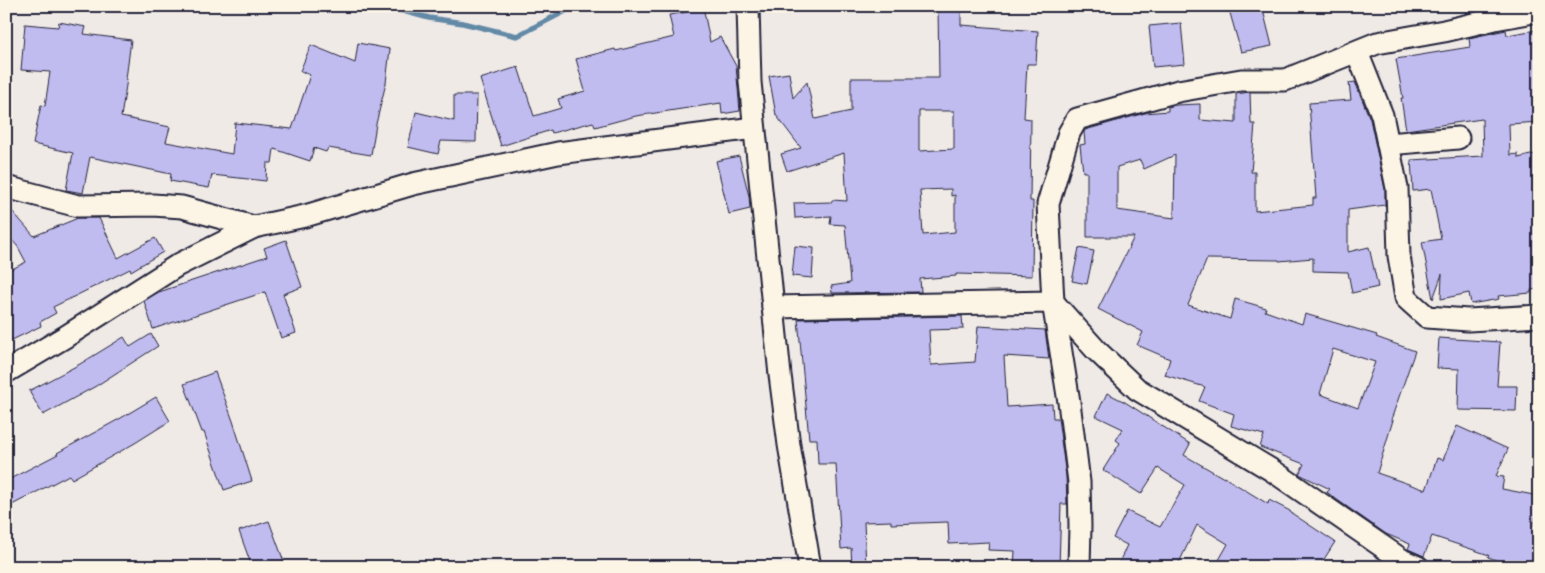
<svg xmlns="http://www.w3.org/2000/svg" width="1545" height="573" font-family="'Comic Neue',sans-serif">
	<rect width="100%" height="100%" fill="#f0eae7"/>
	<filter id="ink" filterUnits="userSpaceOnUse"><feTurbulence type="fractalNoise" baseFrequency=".02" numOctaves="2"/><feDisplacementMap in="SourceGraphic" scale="10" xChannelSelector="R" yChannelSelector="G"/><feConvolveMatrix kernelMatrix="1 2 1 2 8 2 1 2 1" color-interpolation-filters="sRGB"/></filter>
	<g filter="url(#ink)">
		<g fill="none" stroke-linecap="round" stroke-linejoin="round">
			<polyline stroke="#6289a6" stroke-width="5.5" points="385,6 429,18 463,23 517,36 575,6"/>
		</g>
		<g fill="#c1bcef" stroke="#22223b" fill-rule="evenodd">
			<polygon points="686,6 703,6 710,42 720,37 736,66 740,111 722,114 721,103 636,116 595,127 593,122 552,133 551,130 501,146 480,79 518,67 534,116 561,108 558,99 585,91 576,59 615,49 616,51 674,37 669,15 687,12"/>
			<path d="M938,6H961V25L1038,31L1036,64H1027L1024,118L1031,119L1030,201H1033L1032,276L956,274V276L920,279L921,292L832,293L831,286L850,283L845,225L830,224L831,216L795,218L794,203L832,202V200L847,201L844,153L787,171L781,154L801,148L776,115L769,76L789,73L793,98L807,82L815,119L851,111V78H939ZM919,111H954V149L919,151ZM951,189V196L955,195V232L923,235L920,190Z"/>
			<polygon points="1228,6 1262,6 1272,46 1241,52"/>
			<polygon points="1465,6 1492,6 1492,7 1465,13"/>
			<polygon points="59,22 86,27 84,34 131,40 126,79 127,79 121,117 170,127 166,142 232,154 235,123 292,129 310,75 300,71 311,45 355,63 358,43 390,49 386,83 376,124 371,155 328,148 326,152 314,148 310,161 274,149 272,163 267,163 266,181 212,175 209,188 170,181 171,174 90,157 83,193 66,190 73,153 33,144 41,105 45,106 50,72 21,70 25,24 58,27"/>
			<polygon points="1181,23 1185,64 1153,67 1149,26"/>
			<polygon points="1506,30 1507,35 1536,30 1539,45 1539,122 1509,124 1510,155 1518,154 1518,158 1539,153 1539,289 1531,290 1531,293 1498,296 1499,299 1471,304 1469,293 1441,299 1442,274 1433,299 1422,242 1441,239 1431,189 1413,191 1411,160 1483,156 1482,119 1406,130 1401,98 1403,98 1396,59 1470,47 1469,38"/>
			<path d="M1355,82L1370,119L1385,189V205L1348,210V252L1369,247L1378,287L1352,293L1348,272L1313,271V258L1279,261V260L1207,259L1188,305L1230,319L1235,299L1266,308L1265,311L1302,324L1305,314L1377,335L1376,337L1415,351L1391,420H1393L1377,473L1426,490L1437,458L1443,460L1457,426L1508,449L1496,476L1504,477L1502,489L1539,496L1534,525L1539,527V567H1525L1513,563L1512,566L1488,557L1489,555L1432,536L1424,556L1408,549L1410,544L1386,534L1333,497L1327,492L1330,489L1299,474L1304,464L1260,447L1264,435L1231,426L1234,414L1199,401L1205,387L1165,375L1170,359L1137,345L1143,332L1098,309L1134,237H1087V172H1083L1080,145L1085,144L1084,132L1085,130L1145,113L1168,111V107L1176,105L1200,104V120L1236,123V94L1250,92L1251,124H1255L1251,172H1255V211L1313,205V198H1316L1309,103L1351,100L1349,83ZM1175,155L1174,218L1117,210V167L1140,160L1144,169ZM1333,349L1375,362L1358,408L1320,394Z"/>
			<polygon points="454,95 477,95 476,142 441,141 438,154 408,147 416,112 454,121"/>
			<polygon points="739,156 749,196 750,209 729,214 716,161"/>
			<polygon points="6,204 34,236 78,218 99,218 118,258 155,238 163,252 131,271 130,269 53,307 56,313 40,322 41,326 12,340 6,328 6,272 26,262 18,247 6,233"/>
			<polygon points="286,240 302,287 283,294 296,333 281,338 265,292 153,329 144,301 159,292 267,256 264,248"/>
			<polygon points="795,246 814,248 812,278 792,276"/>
			<polygon points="1079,248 1094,251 1087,284 1072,281"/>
			<polygon points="962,316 963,329 929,330 931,365 975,362 978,326 1045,330 1049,359 1004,356 1007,407 1052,404 1053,418 1058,418 1066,476 1067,504 1061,504 1059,567 1014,567 1015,551 988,550 989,542 949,544 948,522 891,524 891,521 864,522 866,567 852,567 851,548 841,549 836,464 818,464 817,439 809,439 798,319"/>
			<polygon points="151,334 158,346 96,386 43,415 29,391 80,364 124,337 130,347"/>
			<polygon points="1439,338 1500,342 1497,386 1517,386 1516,411 1458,410 1459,369 1437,368"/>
			<polygon points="215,372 233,421 252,481 224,490 204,432 202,432 184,384"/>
			<polygon points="1107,393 1125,402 1190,444 1184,455 1224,478 1224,477 1268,504 1269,500 1290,511 1290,512 1335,542 1319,567 1215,567 1228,544 1197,525 1177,567 1117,567 1127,545 1113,538 1127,511 1160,527 1185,485 1158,468 1141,494 1103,470 1120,443 1116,440 1123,429 1096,416"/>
			<polygon points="156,397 170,421 135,443 72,479 69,475 12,505 6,493 6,481 58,454 57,453 121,418"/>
			<polygon points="269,521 286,567 252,567 239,531"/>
		</g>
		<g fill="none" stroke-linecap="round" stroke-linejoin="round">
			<defs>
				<g id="street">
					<polyline points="748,6 750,82 780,375 789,445 810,567"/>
					<polyline points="1357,52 1382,115 1397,188 1399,256 1406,298 1427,317 1468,320 1539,316"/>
					<polyline points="1388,144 1458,138"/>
					<polyline points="6,187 78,206 153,205 182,207 254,227"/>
					<polyline points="773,307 1053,302 1096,350 1137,389 1273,471 1402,560 1418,567"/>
					<polyline points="6,372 65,337 178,265 254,227 305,216 413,184 558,153 754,128"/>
					<polyline points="1079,567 1080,526 1079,482 1069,402 1053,302 1048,204 1069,133 1077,119 1178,91 1241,80 1285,80 1377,43 1444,31 1495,19 1539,11"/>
				</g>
			</defs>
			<use href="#street" stroke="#22223b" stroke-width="25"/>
			<use href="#street" stroke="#fcf5e5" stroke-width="21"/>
		</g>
	</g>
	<rect width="1545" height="573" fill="none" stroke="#fcf5e5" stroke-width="25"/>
	<rect x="12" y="12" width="1520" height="548" fill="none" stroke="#22223b" stroke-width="2" filter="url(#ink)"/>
</svg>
